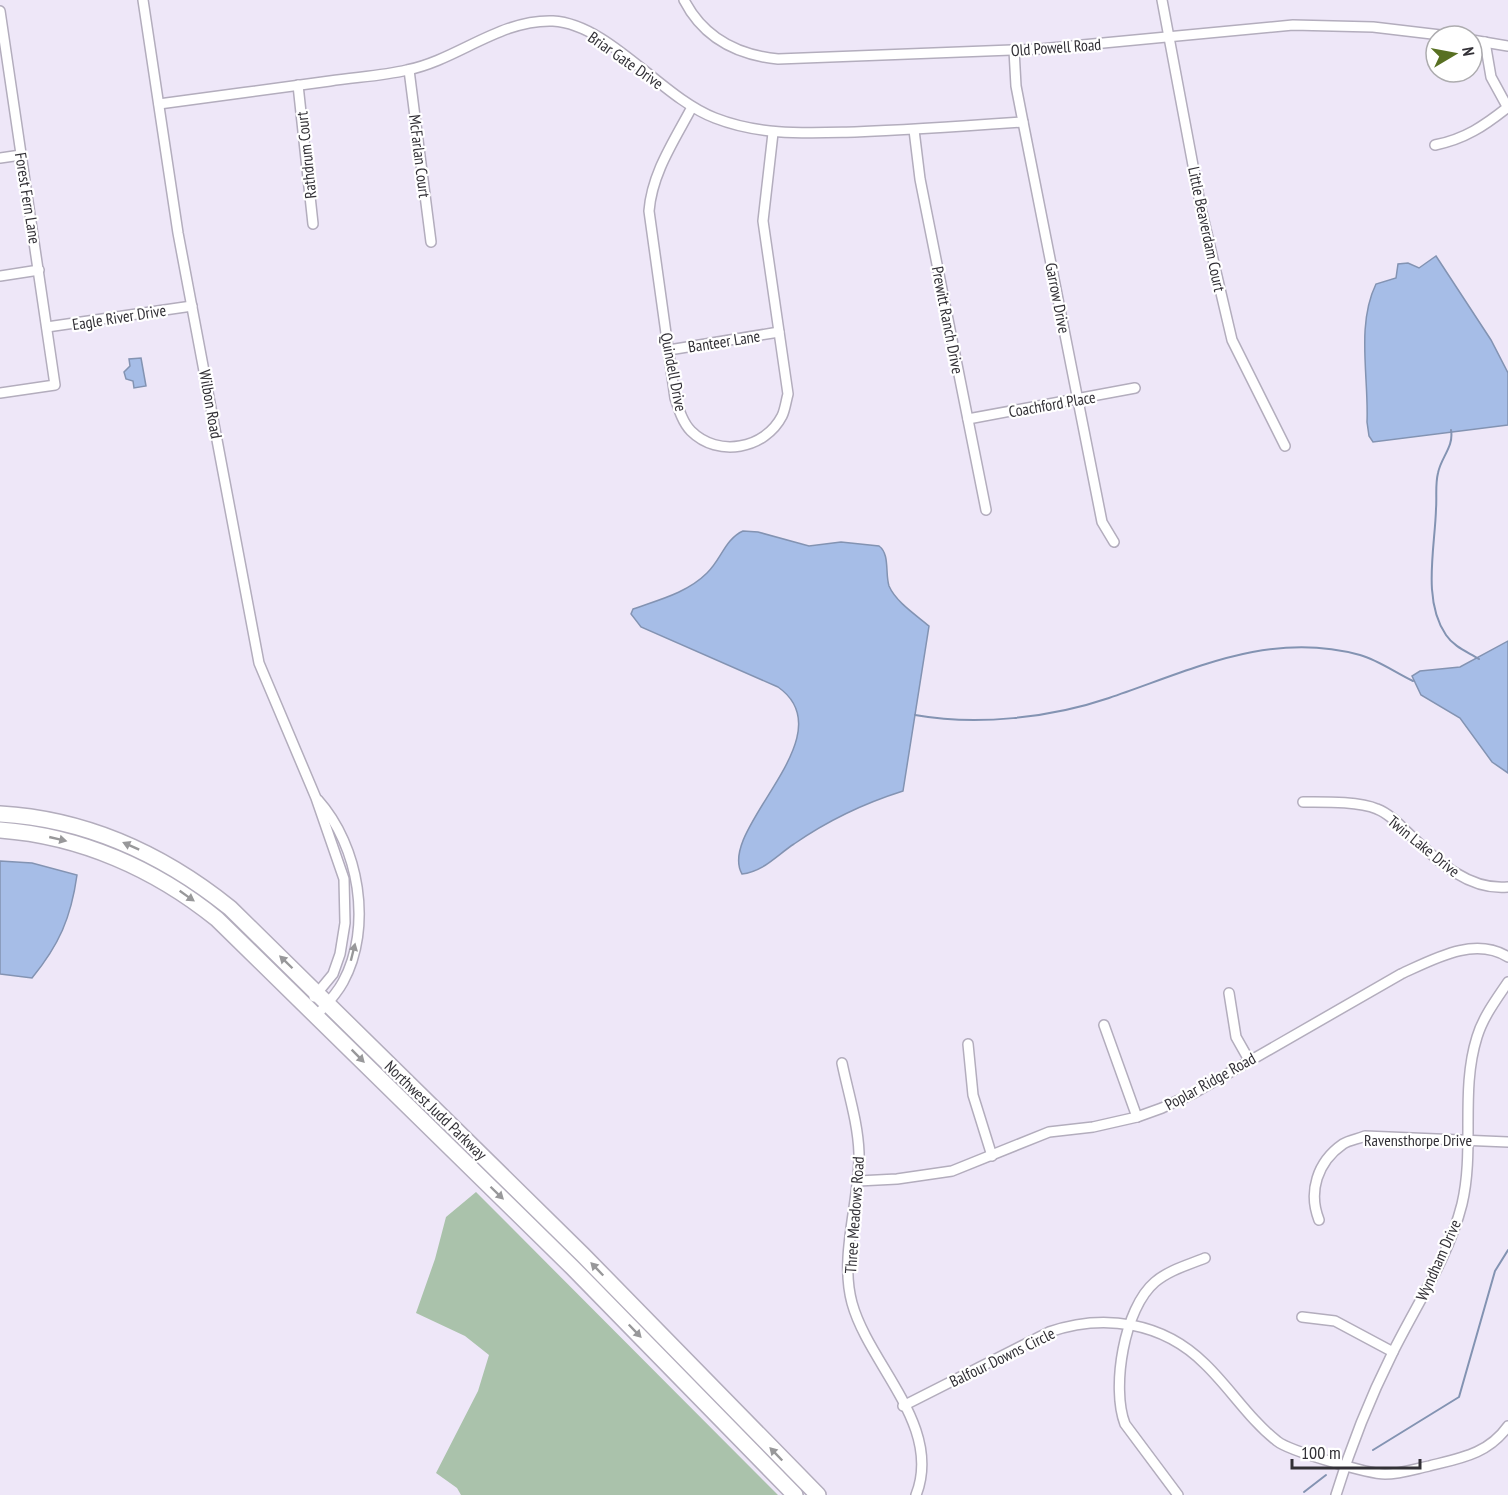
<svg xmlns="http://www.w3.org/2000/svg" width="1508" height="1495" font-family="'PT Sans Narrow',sans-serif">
	<rect width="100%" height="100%" fill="#eee7f8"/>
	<g fill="#aac2ab">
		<polygon points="413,1098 592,1271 767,1452 765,1455 411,1101"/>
		<polygon points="476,1192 778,1495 461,1495 457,1488 436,1473 478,1391 489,1355 465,1336 416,1313 435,1259 446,1217"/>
	</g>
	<g fill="#a6bde7" stroke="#8393b2" stroke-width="1.5">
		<path d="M1436,256L1491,340L1508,373V425L1373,442L1369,436L1367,422C1369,378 1356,325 1376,284L1396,278L1398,264L1408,263L1419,268Z"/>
		<polygon points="141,358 146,386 134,388 133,381 126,379 124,372 130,366 129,359"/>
		<path d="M743,531L758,532L809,546L841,542L879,546C890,554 885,573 889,586C896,602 916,615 929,626L903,791C865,803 827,821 794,844C777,855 763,872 742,874C716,829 848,736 778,687L641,627L631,614L633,609C658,600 687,593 707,573C721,560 725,539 743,531Z"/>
		<polygon points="1508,641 1508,773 1492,762 1460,718 1421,695 1412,676 1420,671 1460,667"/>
		<path d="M0,861L32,863L77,875C71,918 59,945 32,978L0,974Z"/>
	</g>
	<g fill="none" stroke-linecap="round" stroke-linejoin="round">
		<g stroke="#8393b2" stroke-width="2">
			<path d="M1451,430C1454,447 1441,457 1438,473C1435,485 1437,497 1436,509C1435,548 1422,600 1446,635C1454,647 1468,652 1479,659"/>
			<path d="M915,715C977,726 1050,718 1109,698C1192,670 1270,630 1360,655C1378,660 1396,673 1413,681"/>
			<polyline points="1373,1450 1459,1397 1495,1271 1508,1250"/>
			<polyline points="1304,1492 1326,1475"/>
		</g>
		<defs>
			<g id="minor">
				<polyline points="143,0 178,233 259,663 316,798 344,879 345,923 340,954 333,974 314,997"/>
				<path d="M684,0C703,37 737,55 778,59L1040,49L1293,25L1373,27L1449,36"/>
				<polyline points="1162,0 1201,208 1232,340 1285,446"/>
				<polyline points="0,11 55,385 0,393"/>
				<polyline points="1472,40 1508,46"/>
				<polyline points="1485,42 1491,77 1508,108"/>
				<polyline points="1014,50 1016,86 1023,122 1102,522 1114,542"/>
				<polyline points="409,70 431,242"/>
				<polyline points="298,85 313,224"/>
				<path d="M159,104C216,96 273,89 330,81C356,77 382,76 407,70C457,60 500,19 553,21C609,24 662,98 715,118C761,136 807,133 855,132C911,130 967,126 1023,122"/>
				<path d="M692,107C674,141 652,173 649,211L675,398C679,410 683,423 691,431C718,458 765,449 782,416C785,410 786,401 788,394L763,221L773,133"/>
				<polyline points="914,130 920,179 986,510"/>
				<path d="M1435,145C1465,139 1484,126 1508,107"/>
				<polyline points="0,158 21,155"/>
				<polyline points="0,276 39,270"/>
				<polyline points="47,327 192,306"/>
				<polyline points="669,350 779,332"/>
				<polyline points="968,419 1135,388"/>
				<path d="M1303,802C1323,802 1359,801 1377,809C1388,813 1398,823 1406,831C1435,858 1466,891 1508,887"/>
				<polyline points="1229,993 1236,1037 1249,1060"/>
				<path d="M317,1015C326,1005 336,995 343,982C373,927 359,846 318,800"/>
				<polyline points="1104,1025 1137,1117"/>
				<polyline points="968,1044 973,1095 992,1156"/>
				<path d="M842,1063C848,1092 858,1123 859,1153C860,1201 839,1255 852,1303C869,1365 943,1426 916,1495"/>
				<path d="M858,1181L897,1179L952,1171L1049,1132L1093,1127L1137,1117L1162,1108L1194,1093L1401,974C1434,959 1474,936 1508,957"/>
				<path d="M1319,1220C1308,1192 1317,1162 1343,1144C1349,1140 1358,1139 1365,1136L1508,1142"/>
				<polyline points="1302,1317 1335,1321 1393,1352"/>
				<path d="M903,1406L1049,1332C1104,1313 1163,1322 1205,1364C1230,1388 1249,1419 1277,1441C1289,1451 1369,1474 1385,1474C1400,1474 1415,1469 1429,1466C1461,1458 1488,1454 1508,1426"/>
				<path d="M1178,1495L1125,1424C1111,1388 1124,1308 1155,1282C1169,1270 1188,1265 1205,1258"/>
				<path d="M1336,1495C1351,1445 1370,1398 1393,1352C1417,1304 1449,1256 1462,1204C1475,1149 1460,1091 1477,1037C1483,1017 1496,1000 1508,982"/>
			</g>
			<g id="trunk">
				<path d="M0,814C86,819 164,855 230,908L583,1255L818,1495"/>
				<path d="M0,830C81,836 155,869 217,919L572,1267L795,1495"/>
			</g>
		</defs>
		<use href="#minor" stroke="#b3adbd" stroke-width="12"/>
		<use href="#trunk" stroke="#b3adbd" stroke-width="18"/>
		<use href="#minor" stroke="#fff" stroke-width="9"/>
		<use href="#trunk" stroke="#fff" stroke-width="15"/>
	</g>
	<defs><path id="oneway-solid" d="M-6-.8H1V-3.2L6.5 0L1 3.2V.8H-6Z" transform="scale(1.5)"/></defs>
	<g fill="#98989a">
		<use href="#oneway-solid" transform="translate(58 839) rotate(13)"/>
		<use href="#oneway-solid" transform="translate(131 846) rotate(-156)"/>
		<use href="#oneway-solid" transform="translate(187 896) rotate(35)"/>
		<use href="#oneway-solid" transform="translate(353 952) rotate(-76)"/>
		<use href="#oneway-solid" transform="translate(286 962) rotate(-136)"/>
		<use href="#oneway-solid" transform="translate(358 1056) rotate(45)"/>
		<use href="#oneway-solid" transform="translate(497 1193) rotate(44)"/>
		<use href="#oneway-solid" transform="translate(597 1269) rotate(-134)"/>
		<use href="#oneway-solid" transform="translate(635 1331) rotate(46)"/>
		<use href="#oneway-solid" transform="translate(776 1454) rotate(-134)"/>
	</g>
	<g text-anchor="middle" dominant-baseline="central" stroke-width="4.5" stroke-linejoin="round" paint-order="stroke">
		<g font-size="16" fill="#323036" stroke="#fff">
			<text transform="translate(1056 47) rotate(-4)">Old Powell Road</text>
			<text transform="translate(626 60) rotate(35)">Briar Gate Drive</text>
			<text transform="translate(306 155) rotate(-96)">Rathdrum Court</text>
			<text transform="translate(420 156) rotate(83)">McFarlan Court</text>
			<text transform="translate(28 198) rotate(81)">Forest Fern Lane</text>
			<text transform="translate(1207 229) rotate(78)">Little Beaverdam Court</text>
			<text transform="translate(1058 298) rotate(79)">Garrow Drive</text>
			<text transform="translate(119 317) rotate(-9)">Eagle River Drive</text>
			<text transform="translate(948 320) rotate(79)">Prewitt Ranch Drive</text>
			<text transform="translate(724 341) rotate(-9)">Banteer Lane</text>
			<text transform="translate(674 372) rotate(79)">Quindell Drive</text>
			<text transform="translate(211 404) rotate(80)">Wilbon Road</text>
			<text transform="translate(1052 404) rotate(-10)">Coachford Place</text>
			<text transform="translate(1424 846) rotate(39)">Twin Lake Drive</text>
			<text transform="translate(1210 1081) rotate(-29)">Poplar Ridge Road</text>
			<text transform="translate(436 1110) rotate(44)">Northwest Judd Parkway</text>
			<text x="1418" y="1140">Ravensthorpe Drive</text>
			<text transform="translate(854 1215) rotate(-86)">Three Meadows Road</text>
			<text transform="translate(1438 1260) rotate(-66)">Wyndham Drive</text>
			<text transform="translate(1002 1357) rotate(-26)">Balfour Downs Circle</text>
		</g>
	</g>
	<g transform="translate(1454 54) rotate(80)"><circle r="28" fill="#ffffff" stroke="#adacaf" stroke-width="1.5"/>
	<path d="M0-4.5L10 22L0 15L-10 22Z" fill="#587022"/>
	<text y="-9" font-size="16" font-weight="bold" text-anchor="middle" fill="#323036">N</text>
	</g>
	<path d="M1292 1459v9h128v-9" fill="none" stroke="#323036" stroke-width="3"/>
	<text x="1301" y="1459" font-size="18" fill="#323036" stroke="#ffffff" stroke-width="4.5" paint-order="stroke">100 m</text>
</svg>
